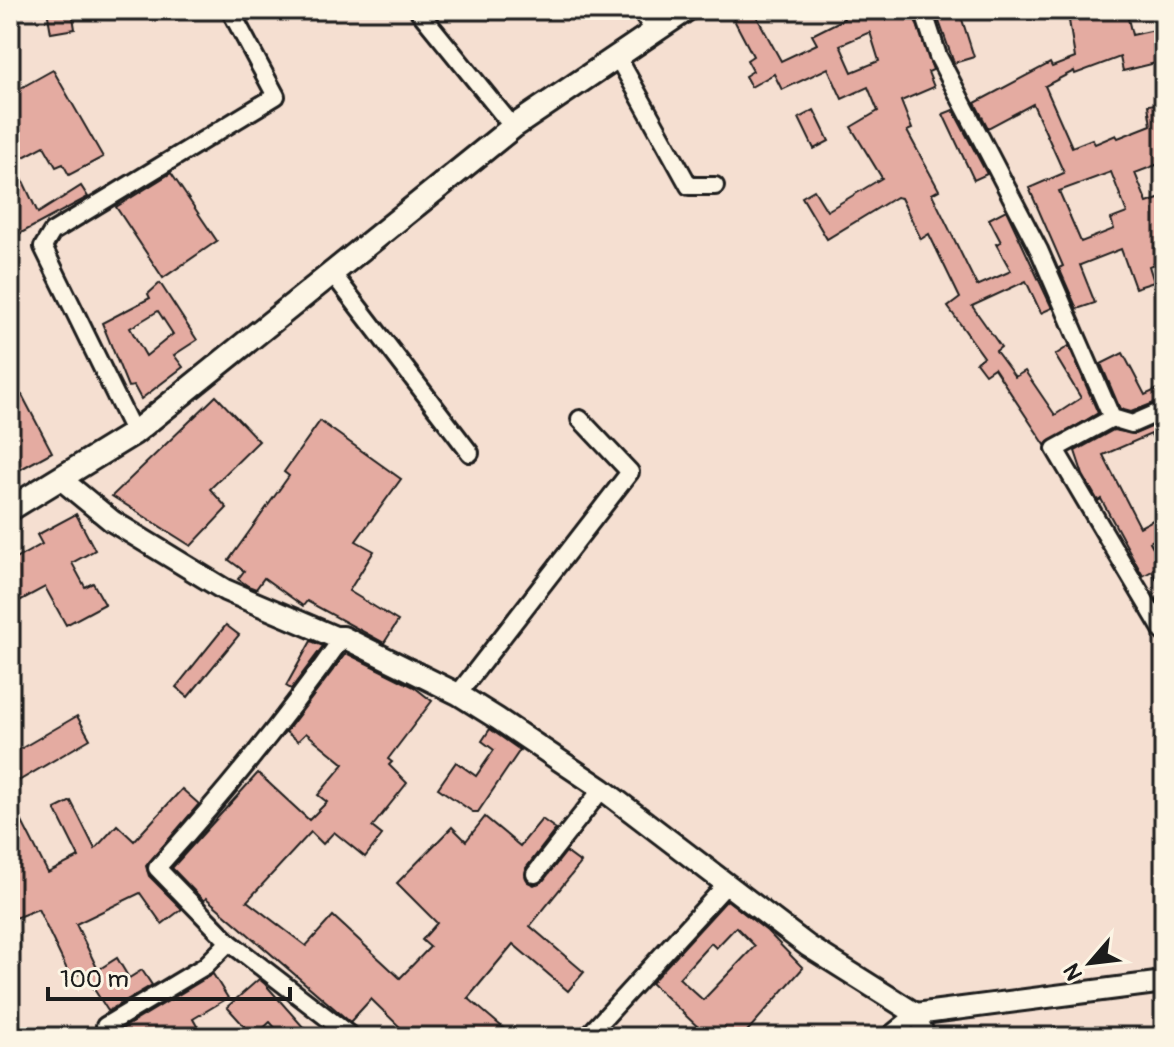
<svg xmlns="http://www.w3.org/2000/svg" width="1174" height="1047" font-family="Pangolin,sans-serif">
	<rect width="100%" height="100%" fill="#f5dfd1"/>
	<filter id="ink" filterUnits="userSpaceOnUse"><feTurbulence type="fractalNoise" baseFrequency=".0125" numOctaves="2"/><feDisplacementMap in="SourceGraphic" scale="16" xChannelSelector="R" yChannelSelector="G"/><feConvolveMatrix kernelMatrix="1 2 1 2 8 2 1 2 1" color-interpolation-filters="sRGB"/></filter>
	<g filter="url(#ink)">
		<g fill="#e4aba1" stroke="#1c1c1c" stroke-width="2" fill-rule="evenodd">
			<polygon points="47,10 72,10 75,29 51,33"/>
			<path d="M748,10H753L781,61L817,44L812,35L844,19L840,10H912L933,70L928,72L934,87L901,101L912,129L907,131L939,190L932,194L977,286L1011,271L996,244L1001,242L989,219L1006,210L1052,308L1041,313L1026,281L972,306L1001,347L996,351L1015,377L1025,371L1055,415L1081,398L1055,355L1069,346L1098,413L1045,445L994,368L985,374L976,362L984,357L948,307L960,298L929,234L921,239L901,198L896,197L827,239L802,197L814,190L827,211L882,178L851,127L878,111L868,87L842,99L828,68L782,90L774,74L751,87L745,76L753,71L747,60L753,56L733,18ZM870,32L879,61L852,72L840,45Z"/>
			<polygon points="935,10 959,10 974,57 954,63"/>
			<path d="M1077,10H1126L1132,35L1164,28V61L1123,71L1120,57L1075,74L1074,71L1045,86L1072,147L1092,139L1095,144L1116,135L1118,138L1151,125L1148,105L1164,103V162L1135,173L1147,203L1164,197V260L1149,266L1154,282L1135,288L1121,249L1080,265L1095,303L1077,309L1059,268L1063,266L1029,188L1064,173L1033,104L988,128L975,103L1050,63L1052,67L1075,58L1068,14ZM1111,172L1127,213L1111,219L1114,229L1081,242L1059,191Z"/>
			<polygon points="53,70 103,157 69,175 63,164 56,167 44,146 14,162 38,213 81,186 88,197 10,239 10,212 14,210 10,201 10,94"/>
			<polygon points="814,110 829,141 814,149 799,118"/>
			<polygon points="953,110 987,174 974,180 943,114"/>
			<polygon points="171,173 217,241 163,278 116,207"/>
			<path d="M160,283L197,340L174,355L183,367L141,399L134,386L128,387L102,323L150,298L148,294ZM158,311L173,334L146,356L130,328Z"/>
			<polygon points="1123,353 1145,395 1164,386 1164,399 1131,412 1120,409 1101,364"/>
			<polygon points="22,395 52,452 10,475 10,401"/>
			<polygon points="216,396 259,441 210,489 227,508 191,546 112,496"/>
			<polygon points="320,421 401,479 356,541 374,551 349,591 398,621 384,643 307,601 303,606 264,578 256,589 248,586 238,579 244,571 229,560 289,476 284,472"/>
			<polygon points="1163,422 1164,464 1151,434 1103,455 1140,527 1164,514 1164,534 1150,542 1164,567 1164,593 1152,571 1143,576 1101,499 1098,501 1083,475 1075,451 1113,430 1135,434"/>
			<polygon points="76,514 95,550 72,563 85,587 93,583 105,604 66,625 45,587 10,606 10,562 42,544 37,535"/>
			<polygon points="226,625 239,635 188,697 176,687"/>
			<polygon points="311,641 323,646 291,689 286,686"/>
			<polygon points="346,653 414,687 432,701 388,759 392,762 389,765 407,783 372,827 382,835 365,857 334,832 323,844 311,832 247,901 306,946 333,916 400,978 430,947 422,940 437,923 397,883 452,827 466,841 485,817 520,846 542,819 556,829 526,868 528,882 534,885 543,881 566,852 581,863 530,926 584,972 568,991 513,944 468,998 514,1037 410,1037 371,999 350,1022 206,898 204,901 172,868 258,773 309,820 327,802 318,795 344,764 306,733 298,741 286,732"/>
			<polygon points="77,716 90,739 10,786 10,755"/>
			<polygon points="490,729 520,750 478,812 473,812 438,788 456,762 476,776 494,750 482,741"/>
			<polygon points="182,789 199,804 146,866 149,876 182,909 162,924 140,893 76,924 98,970 117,958 129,978 142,970 152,985 108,1011 83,972 71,978 38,909 10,920 10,798 48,873 79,857 55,809 71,801 95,849 117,825 134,841"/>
			<path d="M727,900L767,931L803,968L742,1037H692L700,1029L651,983ZM736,927L755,946L703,1000L679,978L711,943L716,948Z"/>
			<polygon points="213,974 228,998 193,1019 203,1037 183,1037 178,1028 162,1037 125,1037 120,1030"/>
			<polygon points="259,979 265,984 312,1037 283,1037 270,1022 254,1037 227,1007"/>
		</g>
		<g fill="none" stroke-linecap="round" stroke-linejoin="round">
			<defs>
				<g id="minor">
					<polyline points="418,10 513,127"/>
					<polyline points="641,10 654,31"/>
					<polyline points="923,10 938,56 1039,250 1112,418 1132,424 1164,410"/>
					<polyline points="617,56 689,186 715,186"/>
					<polyline points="333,274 470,453"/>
					<polyline points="1112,418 1055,449 1164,633"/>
					<polyline points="134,433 43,247 52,232 276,96 230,10"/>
					<path d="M343,637C286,718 224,794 157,868L229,942L352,1037"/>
					<polyline points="458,694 630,472 580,419"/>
					<polyline points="535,874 602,789"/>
					<polyline points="111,1037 105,1026 205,966 229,942"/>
					<polyline points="587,1037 726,885"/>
					<polyline points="888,1037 916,1014 927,1037"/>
				</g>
				<polyline id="tertiary" points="62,480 112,521 225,590 335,637 343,637 458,694 498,719 602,789 808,946 916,1014 1164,982"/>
				<polyline id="secondary" points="10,509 134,433 513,127 686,10"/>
			</defs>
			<use href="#minor" stroke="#1c1c1c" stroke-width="22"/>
			<use href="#tertiary" stroke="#1c1c1c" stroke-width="26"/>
			<use href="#secondary" stroke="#1c1c1c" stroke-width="28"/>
			<use href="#minor" stroke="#fcf5e5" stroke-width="16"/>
			<use href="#tertiary" stroke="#fcf5e5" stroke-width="20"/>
			<use href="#secondary" stroke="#fcf5e5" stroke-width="22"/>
		</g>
	</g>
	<rect width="1174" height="1047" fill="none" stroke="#fcf5e5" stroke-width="40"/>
	<rect x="20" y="20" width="1134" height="1007" fill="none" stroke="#1c1c1c" stroke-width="3" filter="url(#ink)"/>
	<g transform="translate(1090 963) rotate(242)" stroke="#fcf5e5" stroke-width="6" paint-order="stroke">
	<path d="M0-6L14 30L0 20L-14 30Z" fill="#1c1c1c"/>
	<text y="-12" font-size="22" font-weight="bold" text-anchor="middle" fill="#1c1c1c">N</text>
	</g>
	<path d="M48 987v12h242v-12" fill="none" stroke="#1c1c1c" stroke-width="4"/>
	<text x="60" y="987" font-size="24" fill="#1c1c1c" stroke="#fcf5e5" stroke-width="6" paint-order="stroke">100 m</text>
</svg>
